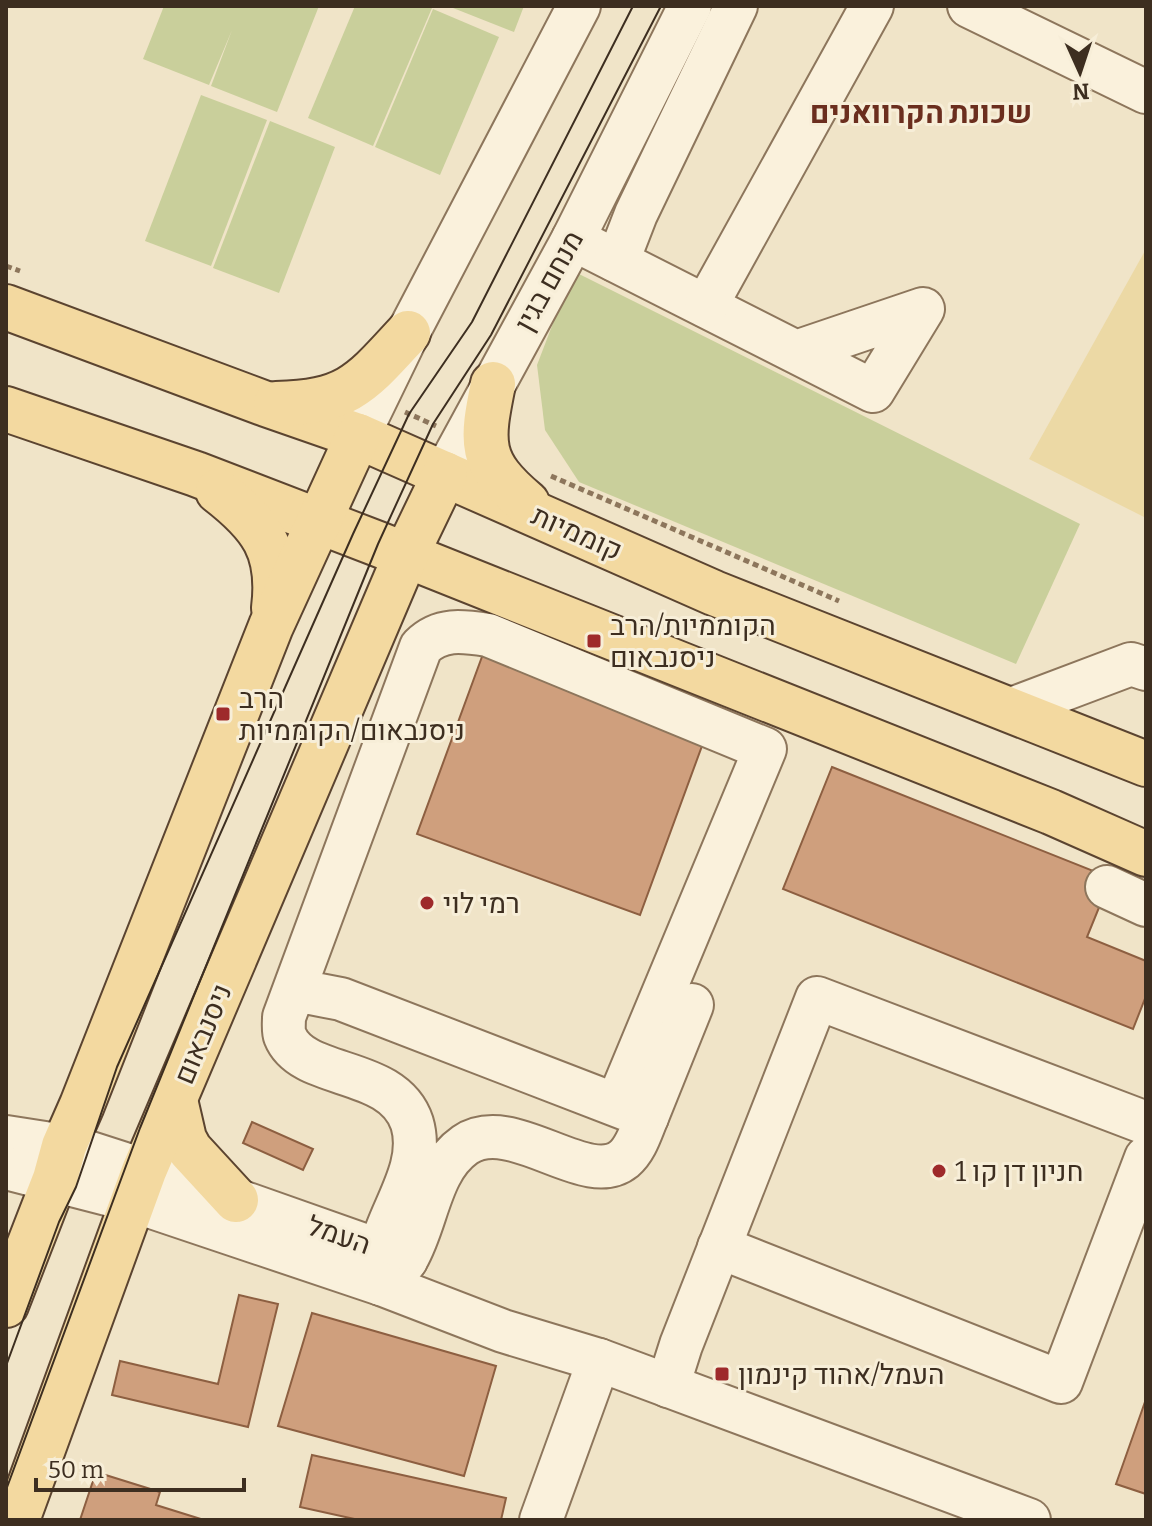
<svg xmlns="http://www.w3.org/2000/svg" width="1152" height="1526" font-family="Bitter,Heebo,serif">
	<rect width="100%" height="100%" fill="#f0e4c8"/>
	<g fill="#c9cf9b">
		<polygon points="164,6 319,6 277,112 211,86 232,30 209,85 143,59"/>
		<polygon points="355,6 432,8 373,146 308,118"/>
		<polygon points="448,6 524,6 514,32"/>
		<polygon points="433,9 499,37 440,175 375,147"/>
		<polygon points="201,95 267,120 211,266 145,241"/>
		<polygon points="270,121 335,147 279,293 213,268"/>
		<polygon points="573,271 1080,524 1016,664 579,482 545,430 537,365"/>
	</g>
	<polygon fill="#ecd9a5" points="1146,249 1146,518 1029,459"/>
	<g fill="#cf9f7d" stroke="#8d5f41" stroke-width="2">
		<polygon points="483,654 706,735 640,915 417,834"/>
		<polygon points="832,767 1111,878 1087,937 1146,961 1146,996 1133,1029 783,889"/>
		<polygon points="252,1122 313,1149 303,1170 243,1143"/>
		<polygon points="239,1295 278,1304 248,1427 112,1395 120,1361 218,1384"/>
		<polygon points="312,1313 496,1366 464,1476 278,1426"/>
		<polygon points="1146,1399 1146,1494 1116,1484"/>
		<polygon points="312,1455 506,1498 501,1520 359,1520 300,1507"/>
		<polygon points="96,1472 160,1492 156,1505 204,1520 80,1520"/>
	</g>
	<g fill="none" stroke-linecap="round" stroke-linejoin="round">
		<defs>
			<g id="minor">
				<polyline points="969,6 1146,92"/>
				<polyline points="573,239 873,391 923,309 796,352"/>
				<polyline points="615,260 624,245 636,214 736,6"/>
				<polyline points="706,306 872,6"/>
				<polyline points="358,436 408,333 579,6"/>
				<polyline points="445,474 573,239 690,6"/>
				<polyline points="1009,710 1131,664 1146,669"/>
				<polyline points="1107,887 1146,905"/>
				<path d="M293,993H310L341,999L647,1117C641,1131 636,1149 624,1159C586,1190 512,1113 465,1145C429,1170 428,1222 407,1258C402,1268 389,1276 381,1284C381,1272 378,1258 381,1247C391,1208 425,1166 412,1123C393,1065 303,1081 285,1036C283,1031 284,1023 284,1017L421,647C440,628 462,631 488,635L765,749L617,1104"/>
				<polyline points="647,1117 692,1005"/>
				<polyline points="6,1137 64,1146 87,1152 236,1200 406,1260"/>
				<polyline points="6,1168 134,1201 381,1284 503,1331 599,1360 1029,1520"/>
				<polyline points="719,1247 1061,1382 1146,1158"/>
				<polyline points="668,1386 681,1345 817,998 1146,1123"/>
				<polyline points="541,1520 599,1360"/>
			</g>
			<g id="major">
				<polyline points="6,307 266,404 358,436 714,593 1146,764"/>
				<path d="M493,384C481,443 478,462 527,503"/>
				<path d="M276,404C349,402 361,384 408,333"/>
				<polyline points="6,409 196,474 378,544 1051,812 1146,854"/>
				<path d="M218,491C262,525 281,551 274,608"/>
				<polyline points="175,1100 184,1139 190,1150 236,1200"/>
				<polyline points="6,1305 55,1179 64,1146 82,1105 271,626 358,436"/>
				<polyline points="17,1520 144,1171 406,555 445,474"/>
			</g>
		</defs>
		<use href="#minor" stroke="#8d765c" stroke-width="46"/>
		<use href="#major" stroke="#5b4430" stroke-width="48"/>
		<g stroke="#8d765c" stroke-width="5" stroke-dasharray="6 4" stroke-linecap="butt">
			<polyline points="6,266 20,271"/>
			<polyline points="405,412 436,426"/>
			<polyline points="551,476 839,601"/>
		</g>
		<use href="#minor" stroke="#faf1dc" stroke-width="42"/>
		<use href="#major" stroke="#f3d9a0" stroke-width="44"/>
		<g stroke="#3d2e20" stroke-width="2">
			<polyline points="6,1366 59,1222 76,1187 117,1067 353,534 409,414 472,322 633,6"/>
			<polyline points="6,1490 140,1128 378,544 433,424 491,335 661,6"/>
		</g>
	</g>
	<g fill="#9e2a2b" stroke="#f7eed8" stroke-width="3">
		<rect x="586" y="633" width="16" height="16" rx="4"/>
		<rect x="215" y="706" width="16" height="16" rx="4"/>
		<circle cx="427" cy="903" r="8"/>
		<circle cx="939" cy="1171" r="8"/>
		<rect x="714" y="1366" width="16" height="16" rx="4"/>
	</g>
	<g text-anchor="middle" dominant-baseline="central" stroke-width="6" stroke-linejoin="round" paint-order="stroke">
		<g font-size="28" fill="#3d2e20" stroke="#f7eed8">
			<text transform="translate(549 281) rotate(-61)">מנחם בגין</text>
			<text transform="translate(577 533) rotate(24)">קוממיות</text>
			<text transform="translate(203 1034) rotate(-67)">ניסנבאום</text>
			<text transform="translate(339 1235) rotate(19)">העמל</text>
		</g>
		<g font-size="28" fill="#3d2e20" stroke="#f7eed8" text-anchor="start">
			<text x="610" y="625">הקוממיות/הרב<tspan x="610" dy="32">ניסנבאום</tspan></text>
			<text x="239" y="698">הרב<tspan x="239" dy="32">ניסנבאום/הקוממיות</tspan></text>
			<text x="443" y="903">רמי לוי</text>
			<text x="955" y="1171">חניון דן קו 1</text>
			<text x="738" y="1374">העמל/אהוד קינמון</text>
		</g>
		<g font-size="30" font-weight="bold" fill="#6b2e1e" stroke="#f7eed8">
			<text x="921" y="113">שכונת הקרוואנים</text>
		</g>
	</g>
	<rect width="1152" height="1526" fill="none" stroke="#3d2e20" stroke-width="16"/>
	<g transform="translate(1080 72) rotate(177)" stroke="#f7eed8" stroke-width="6" paint-order="stroke">
	<path d="M0-6L14 30L0 20L-14 30Z" fill="#3d2e20"/>
	<text y="-12" font-size="22" font-weight="bold" text-anchor="middle" fill="#3d2e20">N</text>
	</g>
	<path d="M36 1478v12h208v-12" fill="none" stroke="#3d2e20" stroke-width="4"/>
	<text x="48" y="1478" font-size="24" fill="#3d2e20" stroke="#f7eed8" stroke-width="6" paint-order="stroke">50 m</text>
</svg>
